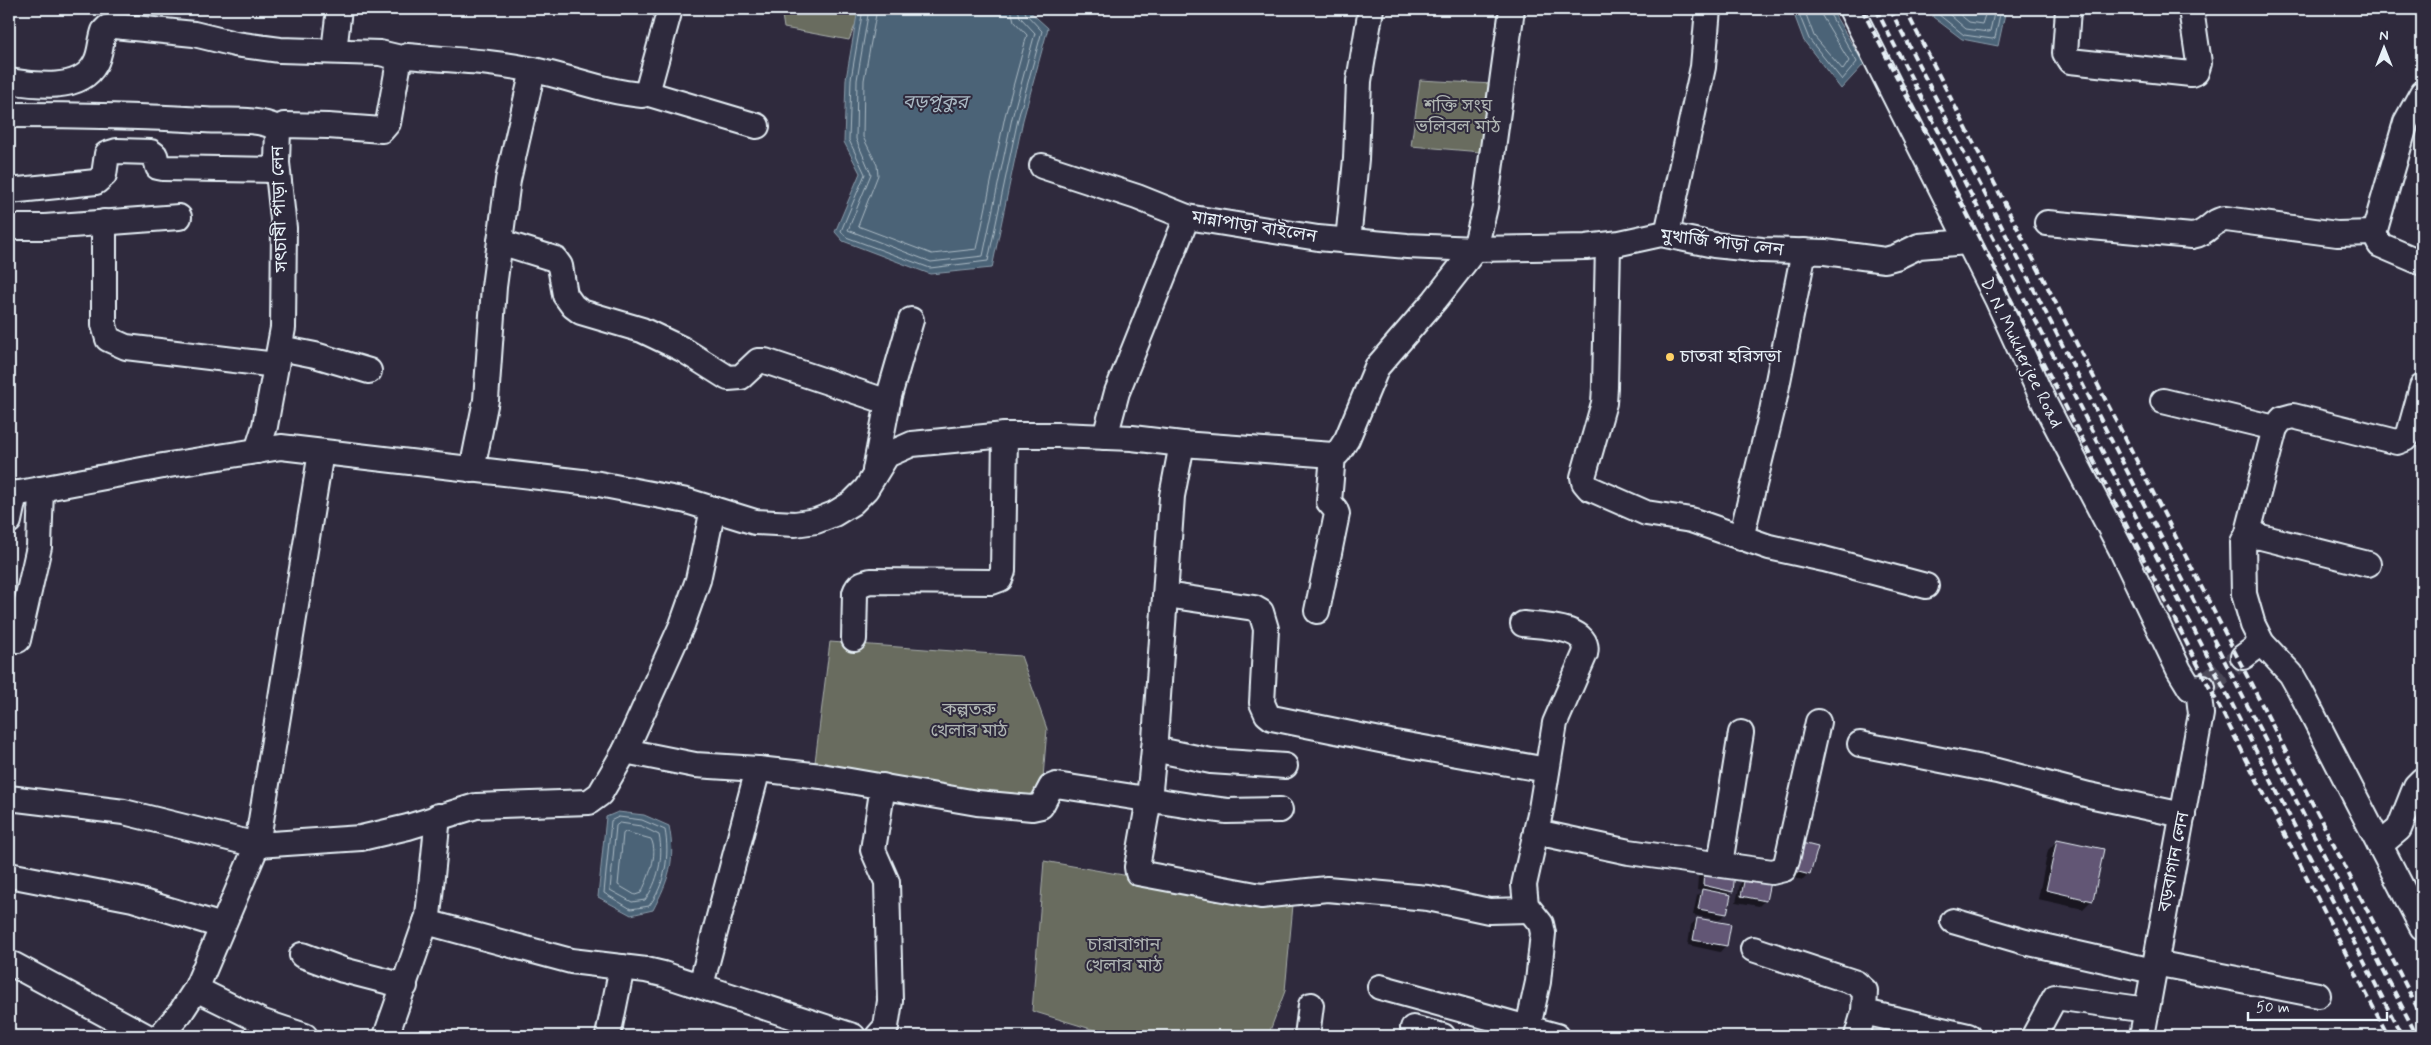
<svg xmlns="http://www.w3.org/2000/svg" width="2431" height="1045" font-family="Mynerve,'Noto Sans Bengali',sans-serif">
	<rect width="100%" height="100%" fill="#2f2a3d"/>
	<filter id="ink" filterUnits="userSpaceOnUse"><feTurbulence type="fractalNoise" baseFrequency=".02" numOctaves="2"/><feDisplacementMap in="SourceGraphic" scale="10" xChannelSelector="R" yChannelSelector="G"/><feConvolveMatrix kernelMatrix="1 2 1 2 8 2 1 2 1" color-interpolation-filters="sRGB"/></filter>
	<g filter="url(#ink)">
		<g fill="#696c5e" stroke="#a8aeab">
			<polygon points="781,9 862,9 849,40 784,28"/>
			<polygon points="1420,80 1493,84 1493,153 1411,146"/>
			<path d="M830,642L1021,656L1047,729L1041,802C965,785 890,780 815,762Z"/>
			<polygon points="1044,861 1293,905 1285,991 1268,1036 1114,1036 1032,1011"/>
		</g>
		<g fill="#4c6477" stroke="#8a9cab">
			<polygon points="858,9 1027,9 1048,28 1023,120 992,268 930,274 843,241 835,232 860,173 844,142 846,79"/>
			<polygon points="1792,9 1831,9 1864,64 1841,89 1804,41"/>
			<polygon points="1932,9 2006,9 1998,46 1962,39 1933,17"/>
			<path d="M618,812L644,815L669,826C676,861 669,879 653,910L631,915L598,897L606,817Z"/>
		</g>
		<g fill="#0007">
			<polygon points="2058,840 2092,900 2083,909 2038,899 2048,850"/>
			<polygon points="1792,849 1809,874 1803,880 1786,876"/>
			<polygon points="1704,871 1733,873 1725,914 1719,920 1693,915 1697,896 1702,891 1697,890 1698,877"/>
			<polygon points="1745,879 1765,900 1759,906 1736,902 1740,884"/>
			<polygon points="1697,919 1725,946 1720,952 1688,945 1691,925"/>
		</g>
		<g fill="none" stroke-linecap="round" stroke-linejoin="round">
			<g stroke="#aab9c4" stroke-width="1">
				<polyline points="863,9 851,79 849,140 865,174 841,231 846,237 930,268 988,261 1018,119 1042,31 1026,14 1024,9"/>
				<polyline points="869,9 857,80 856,139 871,174 848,230 931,262 983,256 1012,118 1035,33 1020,17 1018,9"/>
				<polyline points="877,9 864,80 863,137 877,165 878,175 858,226 932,254 977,249 1005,116 1027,35 1014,21 1011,9"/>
				<polyline points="1797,9 1809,39 1842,80 1857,62 1827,9"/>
				<polyline points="1804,9 1814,36 1843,70 1849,61 1822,16 1820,9"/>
				<polyline points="1937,9 1938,14 1964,35 1992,39 1995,38 2001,9"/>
				<polyline points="1943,9 1966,29 1988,32 1990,31 1995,9"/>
				<polyline points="1953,9 1969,22 1982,24 1987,9"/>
				<path d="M619,817L642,820L665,830C670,856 665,885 649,906L631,909L604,893L611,821Z"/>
				<path d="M620,823L641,826L659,835C664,857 658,882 645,900L632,902L610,890L616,826Z"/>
				<path d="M626,832L651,839C659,854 648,879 641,893L635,895L618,885L623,834Z"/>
			</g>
		</g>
		<g fill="#625774" stroke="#e8f1f8">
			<polygon points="2057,839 2104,849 2093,901 2046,890"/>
			<polygon points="1798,842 1818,847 1810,875 1791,870"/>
			<polygon points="1704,870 1735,872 1733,892 1703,885"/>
			<polygon points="1745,877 1770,882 1766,901 1741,896"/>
			<polygon points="1702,889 1731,895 1727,914 1698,909"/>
			<polygon points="1697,918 1731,924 1727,946 1693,940"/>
		</g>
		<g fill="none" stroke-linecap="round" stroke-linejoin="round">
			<polyline stroke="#4b4859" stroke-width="24" stroke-dasharray="24 12" stroke-linecap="butt" points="2203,687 2243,657"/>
			<defs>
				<g id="minor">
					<polyline points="1851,9 1997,299 2045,404 2121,549 2179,670 2190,688 2203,687"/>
					<polyline points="2068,9 2065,53 2070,61 2191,74 2196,72 2199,63 2191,9"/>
					<polyline points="334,51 339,9"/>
					<path d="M9,81C35,85 80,92 95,64C101,54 100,42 104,31L108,27L114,26L194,34L235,44L280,50L380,53L401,58"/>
					<polyline points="646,93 757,126"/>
					<polyline points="2422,93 2406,122 2374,233 2380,245 2422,263"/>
					<path d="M9,115C74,115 138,116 203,120C229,122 253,117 278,128"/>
					<polyline points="1042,166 1137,197 1187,217 1318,238 1407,246 1475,249 1586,247 1620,243 1661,234 1714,245 1762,250 1825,252 1885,260 1896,257 1919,246 1967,242"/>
					<polyline points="9,191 96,182 104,175 107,154 117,151 151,152 155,155 158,167 163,168 277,170"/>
					<polyline points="104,222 104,325 108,339 126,347 276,365"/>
					<path d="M2047,223L2192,236C2208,234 2211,220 2226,219L2337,234L2374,233"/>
					<polyline points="9,227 45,227 179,217"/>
					<polyline points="1667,234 1703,67 1708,9"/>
					<polyline points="1348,241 1356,159 1359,81 1371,9"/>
					<polyline points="500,242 555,259 560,266 565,295 573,306 581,312 642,330 682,349 728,378 741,377 758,361 765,361 888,402"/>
					<polyline points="1608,245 1605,387 1604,403 1583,477 1584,482 1589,488 1646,513 1691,520 1769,547 1824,559 1926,586"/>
					<polyline points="280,348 315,355 369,371"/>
					<polyline points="2163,401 2275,428 2282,419 2293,416 2397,442 2405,439 2409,434 2422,387"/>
					<polyline points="1105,437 1117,392 1187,217"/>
					<polyline points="1182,444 1172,496 1155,739 1149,799 1137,867 1138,873 1261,896 1327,889 1428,898 1489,911 1528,910"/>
					<path d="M257,451L265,426L283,328L284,228L277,163L278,128L284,125L328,126L382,130L388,123L399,62L407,56C449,60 492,61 533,70C570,77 604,92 642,95L648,89L670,9"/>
					<polyline points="472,470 486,400 494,287 508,180 533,70"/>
					<polyline points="875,470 889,396 911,320"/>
					<polyline points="9,495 163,466 281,447 599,484 687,501 755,522 795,524 816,521 834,514 852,503 866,489 887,455 912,444 1005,435 1058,435 1132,438 1182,444 1333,455 1338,453 1347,439 1377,367 1435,300 1475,249 1485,207 1512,9"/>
					<polyline points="9,521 15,493"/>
					<polyline points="2247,536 2275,428"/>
					<polyline points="1741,538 1772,411 1804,251"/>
					<polyline points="2368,564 2261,537 2247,536 2243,542 2244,594 2253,625 2262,643 2291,674 2300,690 2422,927"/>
					<polyline points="1166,595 1254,608 1261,612 1266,629 1262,703 1267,714 1272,718 1390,742 1547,770"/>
					<polyline points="1317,611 1337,514 1335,509 1329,502 1333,455"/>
					<path d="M1523,624C1541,626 1592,626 1585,654L1555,723L1541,809L1524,885L1526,905L1541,924L1543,933L1538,982L1526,1036"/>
					<path d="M854,639L855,593C858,584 863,583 871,581L992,582L1000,579L1003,571L1005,435"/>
					<polyline points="18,640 39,547 41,489"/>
					<polyline points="2243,657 2262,643"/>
					<polyline points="1860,744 1997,771 2089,795 2183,815"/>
					<polyline points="1154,749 1211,761 1285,766"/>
					<polyline points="625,751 695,765 758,769 821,776 977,803 1032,808 1041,806 1051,787 1056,785 1204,808 1227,811 1280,810"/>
					<polyline points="9,798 124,812 257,845 361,838 408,827 476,806 589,802 600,794 625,751 682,625 698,580 713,509"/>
					<polyline points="1536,832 1629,852 1772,872 1784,869 1787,860 1818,722"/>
					<polyline points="2380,845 2399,829 2416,786 2422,780"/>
					<polyline points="1720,864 1741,733"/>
					<polyline points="9,875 133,899 222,926"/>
					<polyline points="1953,921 2025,942 2153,971"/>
					<polyline points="426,922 571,961 646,970 663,974 853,1036"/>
					<polyline points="1753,949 1856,983 1865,991 1864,1012 1968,1036"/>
					<polyline points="302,955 343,970 405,986"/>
					<polyline points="2155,963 2318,995"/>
					<polyline points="14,965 146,1036"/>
					<polyline points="701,985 758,769"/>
					<polyline points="1380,987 1557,1036"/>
					<polyline points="196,989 263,1022 305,1036"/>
					<polyline points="1413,1028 1443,1036"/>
					<polyline points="160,1036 181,1012 196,989 257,845 321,452"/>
					<polyline points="386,1036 428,916 438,816"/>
					<polyline points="608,1036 622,967"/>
					<polyline points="878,1036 886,1027 890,1001 887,882 873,850 883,786"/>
					<polyline points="1307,1036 1311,1005"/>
					<polyline points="1857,1036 1864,1012"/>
					<polyline points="2034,1036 2055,997 2147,1010"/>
					<polyline points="2142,1036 2201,714 2198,688"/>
				</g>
			</defs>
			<use href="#minor" stroke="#e8f1f8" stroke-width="28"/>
			<use href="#minor" stroke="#2f2a3d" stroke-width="24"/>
			<g stroke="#e8f1f8" stroke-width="4" stroke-dasharray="8 4" stroke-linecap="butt">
				<polyline points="1862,9 2388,1036"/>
				<polyline points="1876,9 2402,1036"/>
				<polyline points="1890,9 2417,1036"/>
				<polyline points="1905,9 2422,1017"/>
			</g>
		</g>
	</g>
	<circle fill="#ffd166" stroke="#2f2a3d" stroke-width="2" cx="1670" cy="357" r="5"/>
	<g text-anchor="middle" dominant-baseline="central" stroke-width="4" stroke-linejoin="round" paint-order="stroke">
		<g font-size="18" fill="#afb5b3" stroke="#2f2a3d">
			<text x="1458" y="106">শক্তি সংঘ<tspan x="1458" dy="21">ভলিবল মাঠ</tspan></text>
			<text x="969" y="710">কল্পতরু<tspan x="969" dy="21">খেলার মাঠ</tspan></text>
			<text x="1124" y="945">চারাবাগান<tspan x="1124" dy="21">খেলার মাঠ</tspan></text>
		</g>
		<g font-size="18" fill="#e8f1f8" stroke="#2f2a3d">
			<text transform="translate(280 209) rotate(-92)">সৎচাষী পাড়া লেন</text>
			<text transform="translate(1254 227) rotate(9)">মান্নাপাড়া বাইলেন</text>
			<text transform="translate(1722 243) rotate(7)">মুখার্জি পাড়া লেন</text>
			<text transform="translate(2021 353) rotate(64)">D. N. Mukherjee Road</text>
			<text transform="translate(2174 862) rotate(-79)">বড়বাগান লেন</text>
		</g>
		<g font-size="18" fill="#e8f1f8" stroke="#2f2a3d" text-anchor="start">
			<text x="1680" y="357">চাতরা হরিসভা</text>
		</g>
		<g font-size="19" font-style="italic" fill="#aab9c4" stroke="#2f2a3d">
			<text x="935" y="102">বড়পুকুর</text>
		</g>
	</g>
	<rect width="2431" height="1045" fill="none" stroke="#2f2a3d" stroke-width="30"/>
	<rect x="15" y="15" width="2401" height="1015" fill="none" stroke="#e8f1f8" stroke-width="2" filter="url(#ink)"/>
	<g transform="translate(2384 48)" stroke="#2f2a3d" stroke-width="4" paint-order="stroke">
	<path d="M0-4L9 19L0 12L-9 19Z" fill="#e8f1f8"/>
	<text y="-8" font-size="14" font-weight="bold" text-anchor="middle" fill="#e8f1f8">N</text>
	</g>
	<path d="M2248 1012v8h139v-8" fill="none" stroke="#e8f1f8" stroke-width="2.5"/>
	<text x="2256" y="1012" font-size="15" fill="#e8f1f8" stroke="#2f2a3d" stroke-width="4" paint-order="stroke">50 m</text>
</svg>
